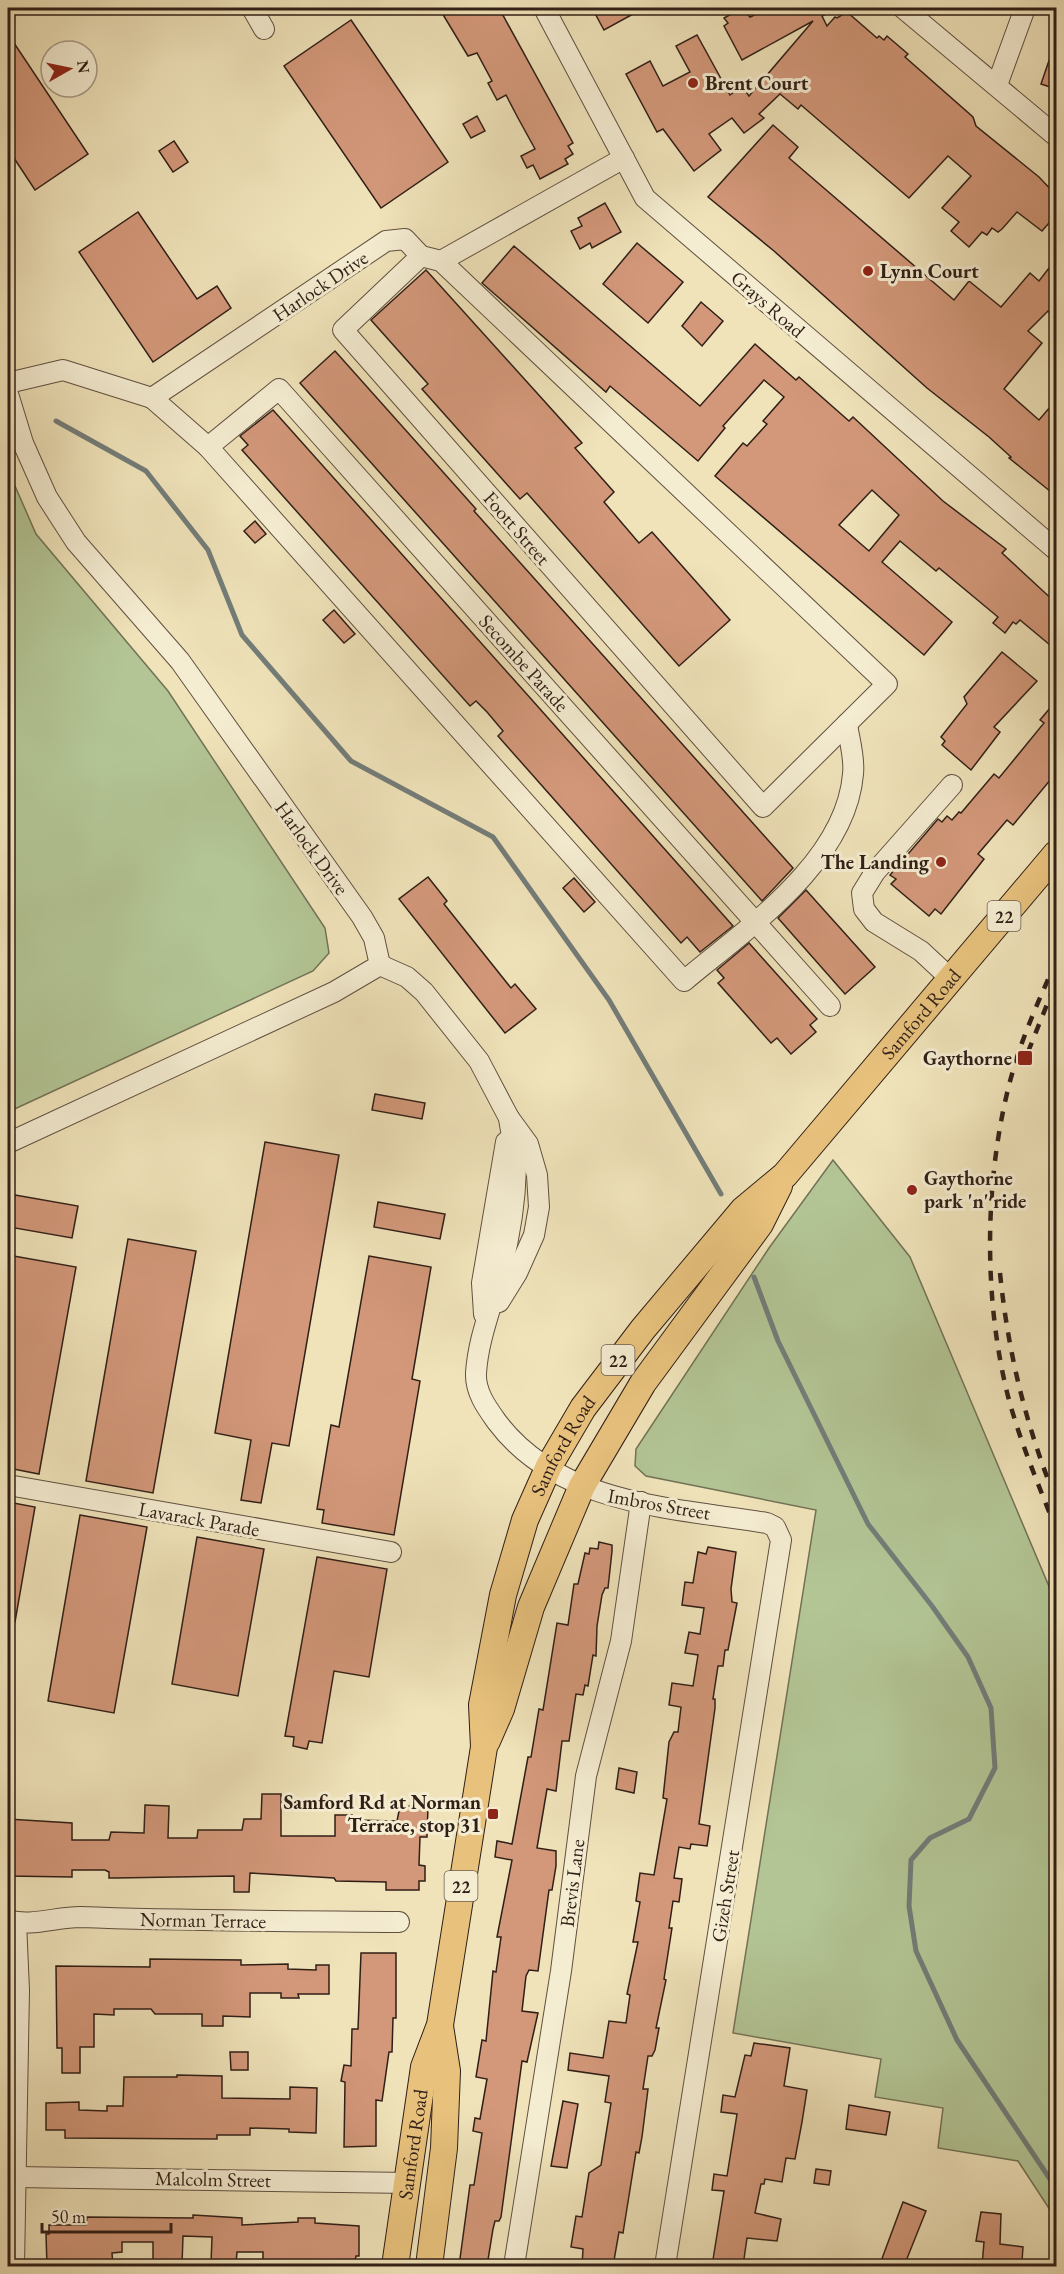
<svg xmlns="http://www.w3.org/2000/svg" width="1064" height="2274" font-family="'EB Garamond',serif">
	<rect width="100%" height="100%" fill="#f0e3ba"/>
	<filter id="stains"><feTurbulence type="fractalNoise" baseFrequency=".00333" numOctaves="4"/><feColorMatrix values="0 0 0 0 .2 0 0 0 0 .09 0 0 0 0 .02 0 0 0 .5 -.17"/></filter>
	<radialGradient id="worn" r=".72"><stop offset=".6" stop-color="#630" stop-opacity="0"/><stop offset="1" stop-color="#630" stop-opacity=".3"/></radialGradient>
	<g fill="#b3c595" stroke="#727256" stroke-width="1.5">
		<polygon points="8,470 36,534 168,691 325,928 329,953 313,971 8,1112"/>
		<polygon points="833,1160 910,1257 1056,1603 1056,2219 1018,2161 938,2148 943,2108 875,2097 881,2059 733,2033 816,1510 646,1476 635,1466 636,1449 769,1248"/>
	</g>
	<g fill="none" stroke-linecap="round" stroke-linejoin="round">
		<g stroke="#737d79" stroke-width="5">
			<polyline points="56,421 146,471 208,550 242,635 351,761 493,837 609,1000 721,1194"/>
			<polyline points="754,1277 778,1341 868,1524 932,1606 968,1657 991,1708 995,1768 969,1819 930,1838 911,1860 909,1906 916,1951 957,2040 1056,2188"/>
		</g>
	</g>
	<g fill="#d3987a" stroke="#301f17" stroke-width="1.5" fill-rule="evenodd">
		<polygon points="439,8 499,8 573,143 568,146 573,154 565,159 568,164 540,179 533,165 527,168 521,156 535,149 518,118 506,95 497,100 488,83 492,81 477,53 468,56"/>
		<polygon points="592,8 644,8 604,30"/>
		<polygon points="742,8 750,17 770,8 839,8 822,16 827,26 835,17 837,18 847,12 877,38 879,36 884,40 887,36 908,54 905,57 973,117 976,126 1039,177 1056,195 1056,215 1042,231 1017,212 1002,229 998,232 992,228 987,235 982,232 969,247 951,231 959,222 942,208 971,176 948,156 909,198 801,105 798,109 780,94 759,114 764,118 744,133 732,118 709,134 721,150 694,171 663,129 657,132 626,74 650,61 663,86 690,72 676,46 697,35 730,95 742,86 749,96 813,21 742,60 724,26 728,23 724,18"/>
		<polygon points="351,20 448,162 381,208 284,66"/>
		<polygon points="8,34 88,154 35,190 8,149"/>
		<polygon points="1054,46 1056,46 1056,89 1041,84"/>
		<polygon points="477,116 485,131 471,138 463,124"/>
		<polygon points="773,125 798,147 789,158 954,300 969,281 1001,307 1030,273 1039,281 1056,259 1056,319 1048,311 1028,331 1042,343 1004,389 1039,420 1056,400 1056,496 1009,458 1011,457 989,437 927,388 774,251 708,197"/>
		<polygon points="174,141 188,162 173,172 159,151"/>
		<polygon points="605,203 621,232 592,248 590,243 580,249 571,231 582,226 578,218"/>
		<polygon points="138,212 197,299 217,286 231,308 153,362 79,252"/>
		<polygon points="637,243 683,282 648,323 603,284"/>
		<path d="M514,246L700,406L755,344L796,380L799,377L849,421L853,417L943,501L1006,549L1002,553L1056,603V650L1020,620L1016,624L1013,622L1005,633L993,623L998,617L939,568L936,571L900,541L882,562L952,622L924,655L715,476L743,443L747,446L767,424L763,421L784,397L764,380L723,426L725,428L698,461L610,386L606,392L482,283ZM872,490L899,515L869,551L839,525Z"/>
		<polygon points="426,270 582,443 575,448 614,492 604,502 639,543 652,532 730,620 679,666 527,493 520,499 422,389 428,384 371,320"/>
		<polygon points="701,302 723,321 702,346 682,326"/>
		<polygon points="335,351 476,509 474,511 793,868 762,901 300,383"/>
		<polygon points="273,410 524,691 733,926 700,952 687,937 681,943 498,736 503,731 487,712 476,701 470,706 242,450 248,445 240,436"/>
		<polygon points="255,521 266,534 255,543 244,531"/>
		<polygon points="334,610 355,634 344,643 323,620"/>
		<polygon points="1002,652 1037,681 994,727 1000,732 971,770 942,745 945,741 941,737 967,704 964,697"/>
		<polygon points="1056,701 1056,773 1013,825 1007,820 978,854 984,859 941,914 935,909 929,916 891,884 896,879 890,875 938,819 942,822 947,816 952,820 959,812 961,813 994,774 999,778 1044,723 1040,720"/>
		<polygon points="428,877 447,901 444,904 511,988 515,984 536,1009 505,1033 399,899"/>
		<polygon points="574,878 595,902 584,912 563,888"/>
		<polygon points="806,890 875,967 845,994 778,918"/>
		<polygon points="749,943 817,1019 810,1025 816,1032 791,1054 777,1038 771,1043 718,983 724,978 717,970"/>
		<polygon points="375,1094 425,1103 422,1119 372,1110"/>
		<polygon points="265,1142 339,1155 289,1446 272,1443 261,1503 241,1500 251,1440 215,1433"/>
		<polygon points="15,1195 78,1206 72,1238 9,1227"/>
		<polygon points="378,1202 445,1214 440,1239 374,1227"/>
		<polygon points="128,1239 196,1251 153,1493 86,1481"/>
		<polygon points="8,1255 76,1267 39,1474 8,1468"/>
		<polygon points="369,1256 431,1267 412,1379 420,1381 394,1535 322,1523 324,1510 317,1509 331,1425 339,1427"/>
		<polygon points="8,1502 35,1507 15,1622 8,1622"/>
		<polygon points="80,1515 147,1527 114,1713 48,1701"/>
		<polygon points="197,1537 264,1549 238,1696 172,1684"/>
		<polygon points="599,1542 612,1545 612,1551 608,1588 605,1588 602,1595 597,1626 596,1656 593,1655 588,1686 585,1685 583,1695 576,1694 569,1741 562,1741 556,1791 547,1789 537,1848 556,1851 556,1866 552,1890 549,1890 538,1971 529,1970 526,1976 522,2011 538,2013 527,2062 522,2061 501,2217 499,2221 495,2221 493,2229 487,2266 459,2266 470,2185 474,2185 482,2133 473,2131 475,2118 480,2119 487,2079 476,2077 482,2040 486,2041 493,1971 496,1972 501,1937 497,1937 512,1860 495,1857 497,1841 512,1844 528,1757 531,1757 539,1709 543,1710 557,1623 568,1625 574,1584 578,1584 585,1553 589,1554 590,1548 598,1549"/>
		<polygon points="708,1547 736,1552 731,1589 732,1602 737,1603 728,1650 725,1650 723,1666 718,1666 713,1699 715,1699 715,1708 699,1824 710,1826 707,1846 691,1844 690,1849 679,1847 674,1878 682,1879 679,1902 673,1901 669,1928 672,1928 664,1979 666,1980 656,2028 659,2028 655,2050 652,2056 648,2056 643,2089 648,2089 642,2137 639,2153 636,2152 623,2233 619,2232 613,2266 582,2266 583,2249 571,2247 576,2216 582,2217 589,2173 601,2165 611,2103 605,2102 609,2076 568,2070 570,2053 603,2058 609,2021 626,2023 630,1995 627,1994 638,1942 633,1942 640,1902 636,1901 640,1873 654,1875 667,1799 663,1798 669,1742 674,1732 678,1732 681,1707 669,1705 672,1683 693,1686 698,1655 685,1653 689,1632 700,1634 704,1608 682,1605 685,1582 693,1583 698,1552 706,1554"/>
		<polygon points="317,1557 387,1569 369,1677 334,1671 322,1743 309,1741 307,1749 293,1746 294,1737 285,1736"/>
		<polygon points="619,1768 637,1772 634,1793 616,1789"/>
		<polygon points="262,1794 281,1794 281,1836 335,1836 335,1815 352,1815 352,1820 397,1821 400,1806 428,1807 427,1837 420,1837 419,1865 425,1866 425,1881 419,1881 419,1890 386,1890 386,1882 336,1881 334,1878 250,1873 249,1892 234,1892 234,1876 116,1878 109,1878 109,1872 105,1870 72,1870 72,1877 8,1876 8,1819 72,1823 72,1840 109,1840 111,1832 144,1833 145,1805 169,1806 168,1838 197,1838 198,1830 242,1830 244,1819 261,1819"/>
		<polygon points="361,1953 396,1953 396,2018 393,2018 392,2052 389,2052 382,2101 376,2100 376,2146 344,2147 345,2082 341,2081 344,2065 351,2066 352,2029 358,2029"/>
		<polygon points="150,1959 241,1960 241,1965 288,1964 288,1969 316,1970 316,1965 329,1965 329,1994 298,1994 299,1998 281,1998 281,1993 250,1993 250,2017 223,2016 223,2026 202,2026 202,2014 155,2014 151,2009 114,2009 114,2015 94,2014 94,2047 80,2047 80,2073 62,2073 62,2048 57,2048 56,1966 150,1967"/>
		<polygon points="754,2043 790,2048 784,2086 807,2090 802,2122 795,2159 786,2158 782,2182 765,2179 764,2184 761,2184 755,2213 781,2219 777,2241 747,2238 743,2266 712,2266 724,2191 712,2190 714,2174 727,2176 737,2114 721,2112 723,2095 735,2097 745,2055 751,2056"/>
		<polygon points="230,2052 248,2052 248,2070 231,2070"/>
		<polygon points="177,2075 222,2076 222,2098 290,2099 290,2087 317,2088 316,2133 289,2132 289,2129 250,2128 250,2135 217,2135 217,2139 65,2138 65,2130 46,2130 46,2103 79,2102 79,2110 107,2111 107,2106 123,2106 124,2077 177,2077"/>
		<polygon points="563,2101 578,2104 567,2168 551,2166"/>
		<polygon points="849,2105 890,2112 886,2135 846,2129"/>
		<polygon points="816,2169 831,2171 829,2185 814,2183"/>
		<polygon points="903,2202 926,2211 904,2266 888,2266 880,2264"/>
		<polygon points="981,2212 1001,2214 1000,2244 1023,2247 1022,2261 1013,2260 1013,2266 982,2266 984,2242 976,2241"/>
		<polygon points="193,2215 242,2218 242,2225 298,2222 298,2218 315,2218 315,2223 359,2226 359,2256 356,2256 354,2266 263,2266 263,2252 237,2252 236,2263 211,2263 212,2237 183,2236 182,2265 153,2265 153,2242 122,2242 122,2252 112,2253 113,2266 47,2266 46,2234 49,2234 49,2225 86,2225 87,2217 193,2218"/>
	</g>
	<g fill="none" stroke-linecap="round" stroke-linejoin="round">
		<defs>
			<g id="minor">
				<polyline points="252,8 264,29"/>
				<polyline points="544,8 645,198 1056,550"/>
				<polyline points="903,8 1056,136"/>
				<polyline points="997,85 1025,8"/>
				<polyline points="421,256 343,330 763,807 887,684 441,261"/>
				<polyline points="8,383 63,370 152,398 386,241 405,239 421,256 441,261 624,158"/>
				<polyline points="8,394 23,443 47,497 76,542 180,661 362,917 374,938 380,965 334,992 8,1143"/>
				<path d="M152,398L208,447L684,981C746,929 846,862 853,774C855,758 849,739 847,724"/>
				<polyline points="208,447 279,389 830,1006"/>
				<polyline points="380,965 407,977 424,992 479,1061 509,1118 528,1144 537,1175 539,1207 534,1235 517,1273 499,1302"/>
				<polyline points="950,978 921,951 874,922 864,909 862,893 875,872 952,785"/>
				<path d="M509,1118C511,1134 516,1152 516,1168C515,1207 508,1247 497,1285C489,1314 478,1342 476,1373C475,1392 487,1408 497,1422C559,1505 674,1508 767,1523L775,1527L781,1540L665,2266"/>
				<polyline points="484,1314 482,1283 506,1142"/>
				<polyline points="8,1485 391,1552"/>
				<path d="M8,1920C30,1927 56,1917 80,1917C186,1921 293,1921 399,1922"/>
				<polyline points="16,2177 409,2183"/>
				<polyline points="14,2266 19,1990 16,1922"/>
				<polyline points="514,2266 561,1971 586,1776 621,1641 641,1502"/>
			</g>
			<g id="major">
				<polyline points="487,1741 501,1709 531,1607 582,1486 643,1383 760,1224 779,1186"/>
				<path id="s1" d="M395,2266L424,2067L440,2025L484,1747L482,1705L503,1595L525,1520L549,1466L583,1408L643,1329L743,1210L785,1175L1056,854"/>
				<polyline points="429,2266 444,2148 447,2071 440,2026"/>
			</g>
		</defs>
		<use href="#minor" stroke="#605040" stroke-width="22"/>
		<use href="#major" stroke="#301f17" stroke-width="28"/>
		<use href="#minor" stroke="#f5edd2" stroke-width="20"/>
		<use href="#major" stroke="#e8c27d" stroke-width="26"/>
		<g stroke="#301f17" stroke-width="4.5" stroke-dasharray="10 10" stroke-linecap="butt">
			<path d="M1056,961C1041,996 1025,1030 1014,1067C984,1169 982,1297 1009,1400C1021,1444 1039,1486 1056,1529"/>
			<polyline points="1028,1052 1056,982"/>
			<path d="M1000,1273C1008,1353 1026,1426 1056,1500"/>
		</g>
	</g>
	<g fill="#8f2418" stroke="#f5edd2" stroke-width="2">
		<circle cx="693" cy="83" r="6"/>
		<circle cx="868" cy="271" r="6"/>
		<circle cx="941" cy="862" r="6"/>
		<rect x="1017" y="1050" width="16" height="16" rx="3"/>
		<circle cx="912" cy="1190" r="6"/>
		<rect x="487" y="1808" width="12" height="12" rx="3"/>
	</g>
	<g text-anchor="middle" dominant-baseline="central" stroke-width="6" stroke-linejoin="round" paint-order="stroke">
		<g fill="#f5edd2" stroke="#6b5d4f" stroke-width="1.5">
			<rect x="987.5" y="901" width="33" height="30" rx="4.5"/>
			<rect x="601.5" y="1345" width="33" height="30" rx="4.5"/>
			<rect x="444.5" y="1871" width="33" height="30" rx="4.5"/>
		</g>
		<g font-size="18" font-weight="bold" fill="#301f17">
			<text x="1004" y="916">22</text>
			<text x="618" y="1360">22</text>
			<text x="461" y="1886">22</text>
		</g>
		<g font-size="20" font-weight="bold" fill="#301f17" stroke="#f5edd2" text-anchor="start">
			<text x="705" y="83">Brent Court</text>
			<text x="880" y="271">Lynn Court</text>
			<text x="929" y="862" text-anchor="end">The Landing</text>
			<text x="1012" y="1058" text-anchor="end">Gaythorne</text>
			<text x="924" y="1178">Gaythorne<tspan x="924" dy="23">park 'n' ride</tspan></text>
			<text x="481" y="1802" text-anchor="end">Samford Rd at Norman<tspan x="481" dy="23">Terrace, stop 31</tspan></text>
		</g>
		<g font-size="20" fill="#301f17" stroke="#f5edd2">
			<text transform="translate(320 286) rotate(-34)">Harlock Drive</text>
			<text transform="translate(768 304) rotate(41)">Grays Road</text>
			<text transform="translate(517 528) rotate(49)">Foott Street</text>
			<text transform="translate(524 663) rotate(48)">Secombe Parade</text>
			<text transform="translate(312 848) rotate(54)">Harlock Drive</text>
			<text stroke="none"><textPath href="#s1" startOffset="1406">Samford Road</textPath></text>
			<text stroke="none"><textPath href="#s1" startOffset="843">Samford Road</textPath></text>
			<text transform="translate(659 1504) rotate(10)">Imbros Street</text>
			<text transform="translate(199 1519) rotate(10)">Lavarack Parade</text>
			<text transform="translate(572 1883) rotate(-83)">Brevis Lane</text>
			<text transform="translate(725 1896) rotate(-81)">Gizeh Street</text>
			<text transform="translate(203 1920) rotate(1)">Norman Terrace</text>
			<text stroke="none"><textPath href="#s1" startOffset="123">Samford Road</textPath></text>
			<text transform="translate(213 2179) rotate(1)">Malcolm Street</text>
		</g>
	</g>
	<rect width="1064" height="2274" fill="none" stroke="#f0e3ba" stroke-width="30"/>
	<rect x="9" y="9" width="1046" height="2256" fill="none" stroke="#301f17" stroke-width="3"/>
	<rect x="15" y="15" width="1034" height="2244" fill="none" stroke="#301f17" stroke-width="1.5"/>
	<g transform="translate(69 69) rotate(81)"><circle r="28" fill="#f5edd2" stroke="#a69b87" stroke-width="1.5"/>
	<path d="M0-4.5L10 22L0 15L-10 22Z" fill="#8f2418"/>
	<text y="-9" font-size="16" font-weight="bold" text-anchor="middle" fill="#301f17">N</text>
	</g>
	<path d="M42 2223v9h129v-9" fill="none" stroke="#301f17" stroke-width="3"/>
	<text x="51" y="2223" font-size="18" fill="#301f17" stroke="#f5edd2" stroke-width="4.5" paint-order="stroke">50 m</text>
	<rect width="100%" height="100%" filter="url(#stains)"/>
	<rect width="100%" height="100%" fill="url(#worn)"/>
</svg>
